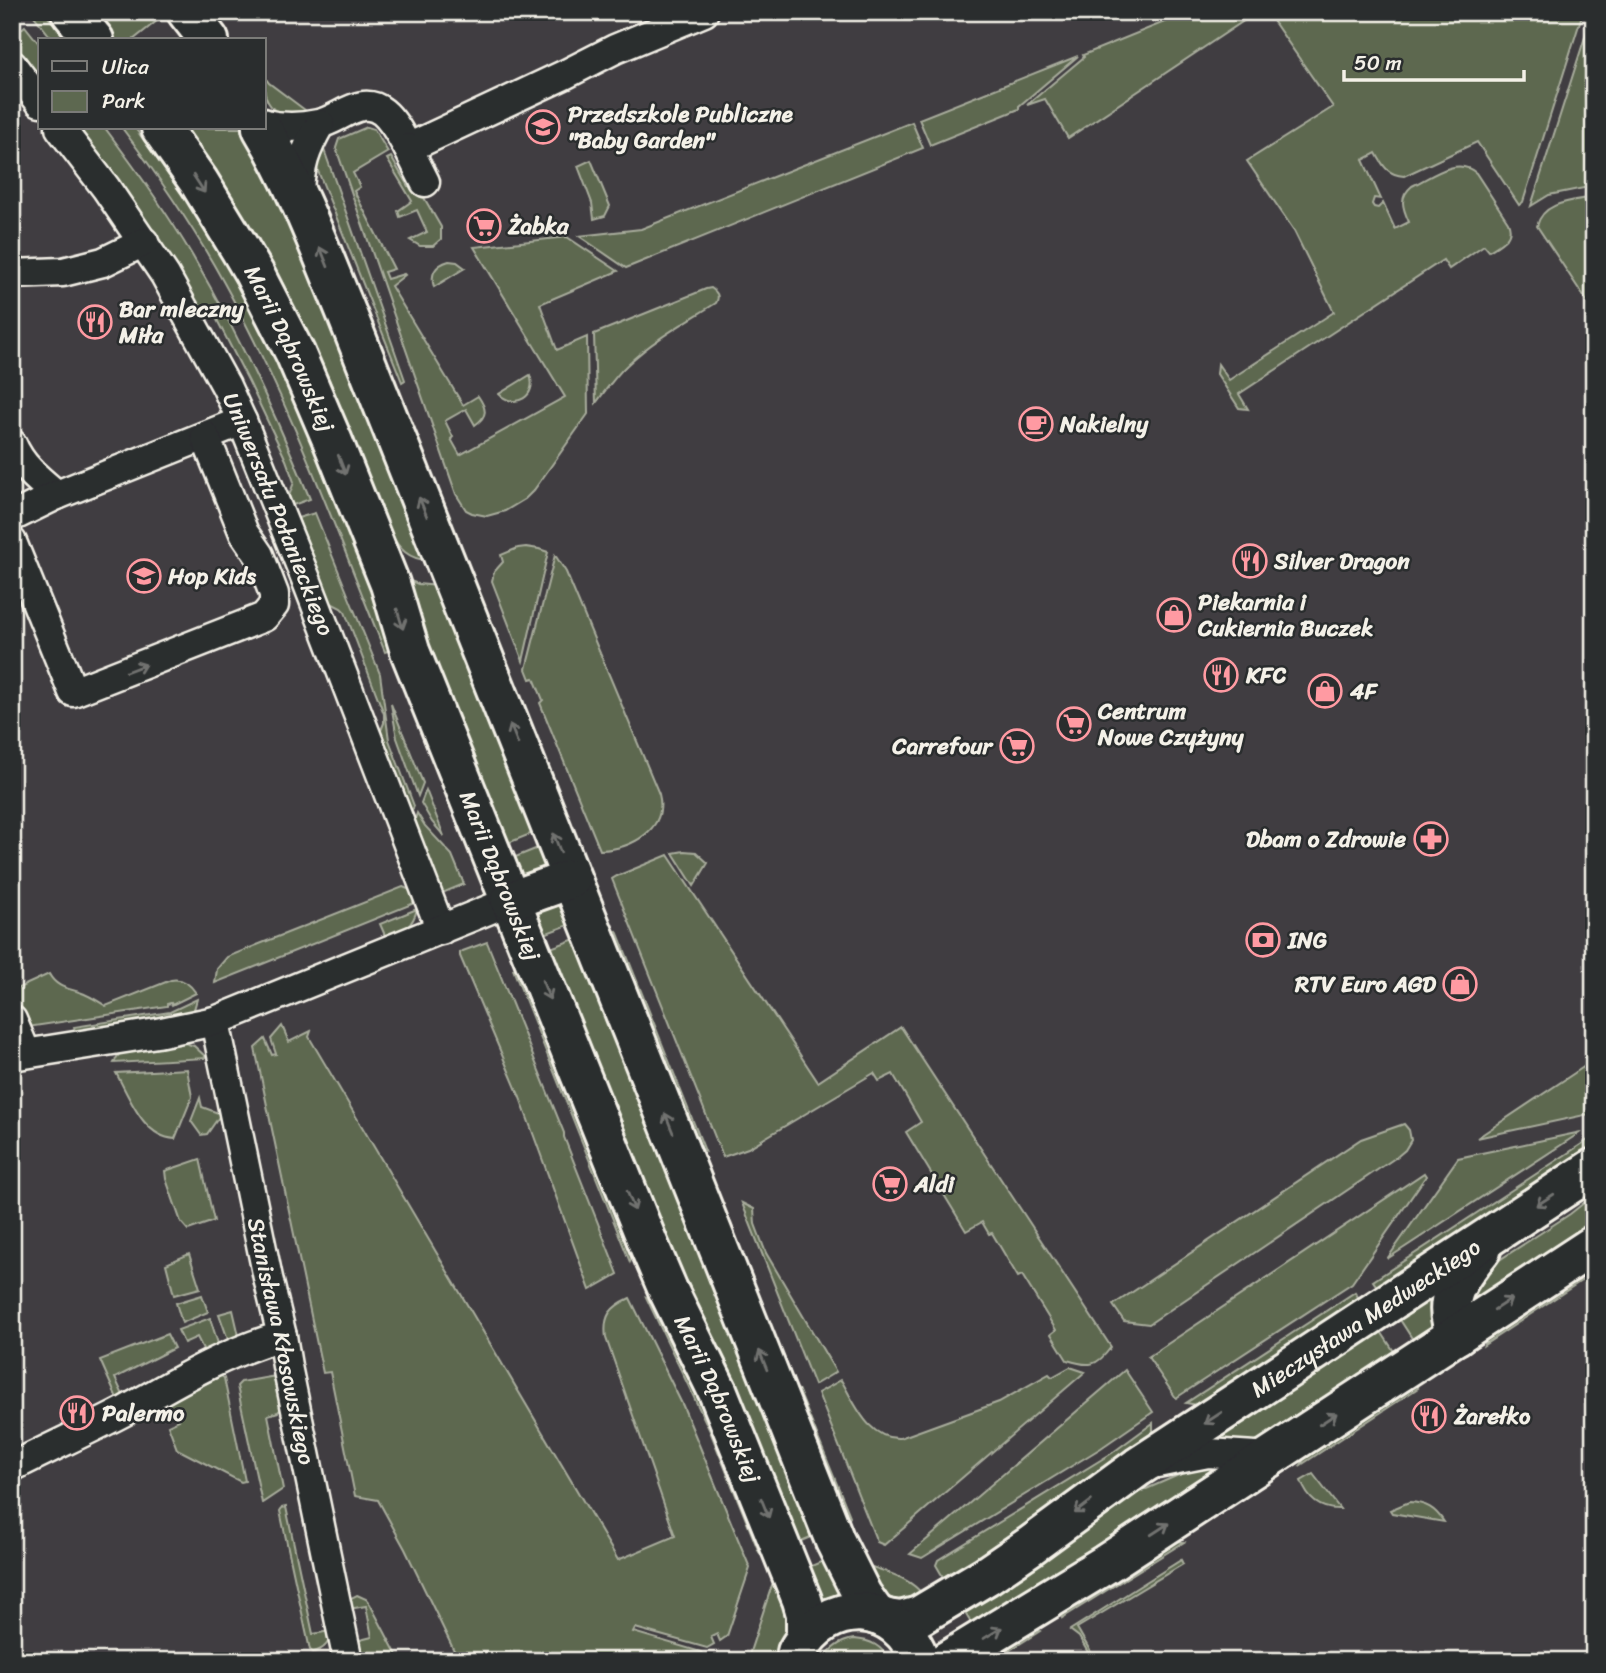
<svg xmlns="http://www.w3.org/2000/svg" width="1606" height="1673" font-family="Sriracha,sans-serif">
	<rect width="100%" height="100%" fill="#403d41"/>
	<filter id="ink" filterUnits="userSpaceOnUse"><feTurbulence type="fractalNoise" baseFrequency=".0143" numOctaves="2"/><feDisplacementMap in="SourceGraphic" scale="14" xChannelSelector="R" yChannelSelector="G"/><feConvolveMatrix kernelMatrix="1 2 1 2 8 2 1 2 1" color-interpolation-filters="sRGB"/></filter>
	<g filter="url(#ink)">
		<g fill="#5d6850" stroke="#a8ac9c" stroke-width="2">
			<polygon points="31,12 44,12 67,40 53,40"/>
			<polygon points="79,12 160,12 163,16 133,40 101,40"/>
			<polygon points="1189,12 1257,12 1068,138 1045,99 1027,105 1084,57 1083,55"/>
			<path d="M1267,12H1583L1523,202L1519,205L1477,142L1404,176C1388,175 1383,166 1376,153L1363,160L1381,199L1374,198L1372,204L1374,207L1378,208L1383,203L1395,229L1409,222C1402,207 1399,197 1412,186C1431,177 1457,156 1476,173L1508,222C1515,237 1500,244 1489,251L1484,245L1449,269L1443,260L1239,394L1248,409L1239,408L1217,374L1218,364L1229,380L1334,312L1293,229L1247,161L1333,107Z"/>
			<polygon points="1593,12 1594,186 1549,195 1531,206"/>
			<polygon points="25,26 40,45 40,83 12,47 12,37"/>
			<polygon points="1078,56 1019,106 1019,109 930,145 919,119"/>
			<path d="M264,76L269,83L309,113L279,114C264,102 264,94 264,76Z"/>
			<polygon points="912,122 923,148 626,268 579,236 641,229"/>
			<path d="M367,127L374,129L388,152L353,173L360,187L354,191L394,269L384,272L387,279L404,274L405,275L391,286L463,405L478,396C487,409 488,416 475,425L466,409L445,421L453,437L451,439L460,455L565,397L474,247L567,237L618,271L540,304L557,350L587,337L588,414L534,490L525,499L505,511L487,516L472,513L466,510L456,494L336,148L339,139Z"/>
			<path d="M75,128H105C136,169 166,211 192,255C238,333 276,415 310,499L293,505L289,496L294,482L286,460L249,382L214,314L200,308L197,309Z"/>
			<path d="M122,128H135C178,186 218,247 252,311C308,420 349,535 395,648L385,652C335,528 289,400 224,283C194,228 159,177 122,128Z"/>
			<path d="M169,128H246L267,166L427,560C409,559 399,549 391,534L329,379L318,358Z"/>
			<polygon points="322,144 405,380 402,382 316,166"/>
			<polygon points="391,157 408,186 416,184 441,227 441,239 433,246 420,246 410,240 427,232 417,210 400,217 398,211 412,201 387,159"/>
			<polygon points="591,160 610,206 605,216 594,219 592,203 578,166"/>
			<path d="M1594,197V312L1537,226C1543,201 1573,201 1594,197Z"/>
			<path d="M449,261L457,262L465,268L434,287C430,274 435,265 449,261Z"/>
			<path d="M711,288C717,292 720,296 716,303C686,322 653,340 627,365C615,376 606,390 596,403L594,334L706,289Z"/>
			<path d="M530,375C538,396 515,410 499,394Z"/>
			<polygon points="315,513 380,674 389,740 414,806 410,816 379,735 384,723 384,714 345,612 341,608 331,603 298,518"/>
			<polygon points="526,547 539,549 548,552 523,661 492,581 494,572 503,562 501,555 518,548"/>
			<path d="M555,555L566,572L659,794C668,830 631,849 600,850L540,703L543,700L534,678L530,679L526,669Z"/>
			<polygon points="395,575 418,584 438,586 538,831 503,845"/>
			<polygon points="391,704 423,783 418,796 397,738"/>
			<polygon points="426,790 444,836 432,822 421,803"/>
			<polygon points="417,813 425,826 452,855 464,884 440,894 413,825"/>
			<polygon points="543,846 547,868 535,880 517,875 508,860"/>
			<polygon points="684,851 696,852 708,863 694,886 673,853"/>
			<path d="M668,855L818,1082L901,1027L1111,1347C1097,1367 1089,1367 1067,1360L1051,1334L1056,1330L1022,1275L1018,1277L992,1233L989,1234L982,1222L966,1231L906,1132L921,1122L893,1074L879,1081L874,1073L748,1148L723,1157L612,879L617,876Z"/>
			<polygon points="403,887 413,891 417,902 215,983 217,969 227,957"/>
			<polygon points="560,902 574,923 539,936 534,918 538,910"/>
			<path d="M417,909C413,927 402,932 387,940L380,924Z"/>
			<polygon points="617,931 705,1151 697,1146 610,933"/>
			<polygon points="580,937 818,1534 794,1544 681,1286 545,950"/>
			<polygon points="487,942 564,1133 564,1137 618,1274 590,1290 519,1095 460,956 460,952"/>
			<polygon points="522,966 633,1256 630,1262 513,969"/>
			<path d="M49,974C56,987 67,988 79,992C89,995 98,1001 106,1006L171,980C182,978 190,984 196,993L172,1005L171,1003L167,1004V1006L28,1027L23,1021L12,995V991Z"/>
			<polygon points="197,999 193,1013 75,1034 74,1027 170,1012"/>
			<path d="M282,1026L289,1042L311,1031L309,1037L618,1560L675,1536L606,1338C603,1316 610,1307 630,1298L683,1406L750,1568L727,1636L720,1641L717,1634L711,1637L714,1644L707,1648L635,1628L633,1632L701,1652L706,1661H459L405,1549L378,1500L355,1496L330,1372L323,1373L255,1048L265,1039L272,1055L276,1054L271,1039Z"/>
			<polygon points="182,1042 194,1046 207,1058 114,1063 117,1057 123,1050"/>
			<polygon points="1594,1060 1594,1113 1477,1138"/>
			<path d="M187,1069L192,1097L175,1139C143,1137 130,1098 116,1073Z"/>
			<polygon points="200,1098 202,1107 221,1114 207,1134 201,1135 191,1121"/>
			<polygon points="1404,1124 1409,1130 1411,1140 1405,1150 1398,1156 1149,1324 1124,1321 1113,1305 1361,1139"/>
			<polygon points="1581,1132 1387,1259 1458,1158"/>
			<polygon points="1594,1136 1594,1149 1380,1291 1373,1281"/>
			<polygon points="200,1159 214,1221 188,1230 181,1222 166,1179 165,1171"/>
			<polygon points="1424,1173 1426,1176 1352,1283 1176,1398 1148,1357"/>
			<polygon points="1594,1195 1594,1226 1462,1312 1484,1270 1570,1214"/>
			<polygon points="742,1203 754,1209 755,1224 766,1253 836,1372 814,1385"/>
			<polygon points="189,1254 200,1288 174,1295 166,1264"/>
			<polygon points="1570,1280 1581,1281 1484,1345 1488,1336"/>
			<polygon points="1439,1287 1438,1328 1415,1343 1397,1315"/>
			<polygon points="1355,1292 1361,1302 1206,1403 1197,1405 1186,1403"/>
			<polygon points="202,1295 208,1312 182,1323 176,1303"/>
			<polygon points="646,1297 653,1300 705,1400 763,1555 759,1552 710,1431"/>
			<polygon points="233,1310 240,1340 230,1345 219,1314"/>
			<polygon points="210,1318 220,1350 205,1353 197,1337 184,1343 178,1330"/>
			<polygon points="1378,1327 1397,1356 1257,1447 1242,1442 1212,1440"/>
			<polygon points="167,1334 174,1348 115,1378 124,1397 119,1403 100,1360"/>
			<path d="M1070,1367L1085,1372L884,1545L877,1542L818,1393L841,1380C855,1403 868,1440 900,1438L999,1402L1049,1374L1052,1377Z"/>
			<polygon points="1125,1370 1153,1412 1101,1448 922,1558 910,1554"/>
			<polygon points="221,1376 224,1378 245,1481 241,1482 177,1449 168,1425 179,1420 175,1412 164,1415 164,1405"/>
			<polygon points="276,1376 282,1408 278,1412 268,1415 283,1489 262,1503 237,1386 241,1382"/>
			<polygon points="1413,1381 1418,1388 1301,1465 1307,1452"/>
			<polygon points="798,1389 850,1516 848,1522 815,1450"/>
			<polygon points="1153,1423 1153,1432 1150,1438 946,1582 936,1565 938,1560 1112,1453"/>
			<polygon points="1229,1464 973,1626 962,1608 1121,1500 1197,1467"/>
			<path d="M1313,1474L1340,1509C1320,1510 1308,1500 1301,1481Z"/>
			<path d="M1409,1502C1426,1503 1435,1508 1444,1522L1392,1513L1390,1510Z"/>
			<path d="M286,1507L313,1634L330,1631C331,1642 324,1650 313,1652L310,1650L280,1511L282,1508Z"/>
			<polygon points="1172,1540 1184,1542 1062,1618 1061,1612"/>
			<polygon points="828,1559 841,1593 819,1601 804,1569"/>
			<polygon points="1181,1560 1183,1564 1077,1628 1096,1661 1093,1661 1079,1637 1070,1630"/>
			<path d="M869,1566C889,1573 911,1578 924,1596C909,1601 898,1603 883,1595Z"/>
			<polygon points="777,1579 787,1604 787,1627 773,1661 747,1661 772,1585"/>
			<polygon points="357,1595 366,1599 370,1604 400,1661 360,1661 356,1641 372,1637 366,1606 349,1609 349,1599"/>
			<polygon points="1037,1629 1040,1631 999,1657 992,1657 989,1653"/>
			<path d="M854,1639C871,1640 882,1646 890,1661H822C830,1648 840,1641 854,1639Z"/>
		</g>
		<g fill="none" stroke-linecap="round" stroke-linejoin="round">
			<defs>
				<g id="street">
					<polyline points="12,65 40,102"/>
					<path d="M264,124C282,128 300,128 318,124C340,120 361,94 383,112C394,121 401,136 408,148L566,74L615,49L704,12"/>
					<path id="s1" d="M60,128L106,188L165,275L226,386L242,421L306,579L441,930"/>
					<polyline points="408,148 425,182"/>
					<path d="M299,197C299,167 305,150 320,124"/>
					<polyline points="12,274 63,272 103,262 144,242"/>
					<path d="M12,444C21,466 39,480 57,495"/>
					<polyline points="12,517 57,495 242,421"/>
					<polyline points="12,542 73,692 264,617 274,605 274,594 259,555 244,533 205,436"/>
					<polyline points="12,1020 26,1053"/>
					<path id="s2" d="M215,1021L268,1278L282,1336L287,1366L348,1661"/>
					<polyline points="12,1056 157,1033 215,1021 510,901"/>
					<polyline points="1152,1464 1208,1453 1271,1457"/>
					<path d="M12,1467C49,1448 87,1431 123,1412C174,1383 225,1352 282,1336"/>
				</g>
				<g id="secondary">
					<polyline points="71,12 94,40"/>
					<polyline points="187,12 209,40"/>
					<path id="s3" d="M161,128L199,182L240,249L254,273L295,353L333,442L390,584L410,651L648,1243L668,1290L718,1392L802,1600L806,1614V1637"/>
					<path d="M262,128C297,186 320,249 346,312L835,1541L862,1595L876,1615"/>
					<polyline points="510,901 571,879"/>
					<path d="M1457,1335C1439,1301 1460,1276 1481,1250"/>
					<path id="s4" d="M887,1619L901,1621L919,1616L986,1576L1030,1546L1138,1467L1594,1168"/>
					<path d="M797,1652C827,1596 899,1599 920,1661"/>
					<polyline points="947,1661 1106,1564 1594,1245"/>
				</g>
			</defs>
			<use href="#street" stroke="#f4f1e8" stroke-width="33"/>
			<use href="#secondary" stroke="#f4f1e8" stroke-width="44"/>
			<use href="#street" stroke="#2a2d2e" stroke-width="28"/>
			<use href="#secondary" stroke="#2a2d2e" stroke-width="38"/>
		</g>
		<defs><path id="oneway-shaft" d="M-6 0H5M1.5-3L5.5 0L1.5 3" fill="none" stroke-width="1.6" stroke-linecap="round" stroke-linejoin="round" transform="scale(1.75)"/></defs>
		<g stroke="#71726f">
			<use href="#oneway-shaft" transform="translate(199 184) rotate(57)"/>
			<use href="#oneway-shaft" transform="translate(324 257) rotate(-112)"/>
			<use href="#oneway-shaft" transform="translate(342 465) rotate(69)"/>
			<use href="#oneway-shaft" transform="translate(423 507) rotate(-112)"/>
			<use href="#oneway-shaft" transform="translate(400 619) rotate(73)"/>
			<use href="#oneway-shaft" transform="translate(136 668) rotate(-21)"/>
			<use href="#oneway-shaft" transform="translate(514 734) rotate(-112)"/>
			<use href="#oneway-shaft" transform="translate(557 843) rotate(-111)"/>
			<use href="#oneway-shaft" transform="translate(546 990) rotate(68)"/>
			<use href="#oneway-shaft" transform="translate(669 1123) rotate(-112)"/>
			<use href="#oneway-shaft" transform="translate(1545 1200) rotate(147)"/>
			<use href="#oneway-shaft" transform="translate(631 1201) rotate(68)"/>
			<use href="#oneway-shaft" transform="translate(1503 1304) rotate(-33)"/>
			<use href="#oneway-shaft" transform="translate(763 1360) rotate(-112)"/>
			<use href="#oneway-shaft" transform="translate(1213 1418) rotate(147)"/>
			<use href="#oneway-shaft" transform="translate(1328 1419) rotate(-33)"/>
			<use href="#oneway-shaft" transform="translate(1083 1507) rotate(143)"/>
			<use href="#oneway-shaft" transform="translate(765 1508) rotate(68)"/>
			<use href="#oneway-shaft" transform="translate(1160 1529) rotate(-33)"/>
			<use href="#oneway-shaft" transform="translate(993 1633) rotate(-31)"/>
		</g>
	</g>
	<defs>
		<symbol id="school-ring" viewBox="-11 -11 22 22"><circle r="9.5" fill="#2a2d2e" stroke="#ff9aa2" stroke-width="1.5"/><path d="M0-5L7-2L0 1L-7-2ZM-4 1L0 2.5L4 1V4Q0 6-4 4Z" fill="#ff9aa2"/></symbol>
		<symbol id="supermarket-ring" viewBox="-11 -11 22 22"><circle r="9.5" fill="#2a2d2e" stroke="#ff9aa2" stroke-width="1.5"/><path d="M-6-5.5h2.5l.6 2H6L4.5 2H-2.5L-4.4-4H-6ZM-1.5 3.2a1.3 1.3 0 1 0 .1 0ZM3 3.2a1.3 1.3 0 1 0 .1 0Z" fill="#ff9aa2"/></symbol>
		<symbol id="restaurant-ring" viewBox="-11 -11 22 22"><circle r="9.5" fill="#2a2d2e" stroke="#ff9aa2" stroke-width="1.5"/><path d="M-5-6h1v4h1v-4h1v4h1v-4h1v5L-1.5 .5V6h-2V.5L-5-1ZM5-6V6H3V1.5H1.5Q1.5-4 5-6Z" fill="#ff9aa2"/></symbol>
		<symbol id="cafe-ring" viewBox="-11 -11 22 22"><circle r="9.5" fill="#2a2d2e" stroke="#ff9aa2" stroke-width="1.5"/><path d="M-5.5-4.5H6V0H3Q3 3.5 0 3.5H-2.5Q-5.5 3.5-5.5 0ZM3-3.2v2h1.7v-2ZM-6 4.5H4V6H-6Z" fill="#ff9aa2"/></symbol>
		<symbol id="shop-ring" viewBox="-11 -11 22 22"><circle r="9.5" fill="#2a2d2e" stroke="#ff9aa2" stroke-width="1.5"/><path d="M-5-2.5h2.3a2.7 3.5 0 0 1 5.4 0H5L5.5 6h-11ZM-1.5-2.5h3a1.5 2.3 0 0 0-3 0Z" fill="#ff9aa2"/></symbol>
		<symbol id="pharmacy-ring" viewBox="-11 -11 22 22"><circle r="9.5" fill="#2a2d2e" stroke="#ff9aa2" stroke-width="1.5"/><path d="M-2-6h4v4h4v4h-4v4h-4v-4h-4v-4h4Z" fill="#ff9aa2"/></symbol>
		<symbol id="bank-ring" viewBox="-11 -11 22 22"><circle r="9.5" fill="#2a2d2e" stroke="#ff9aa2" stroke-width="1.5"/><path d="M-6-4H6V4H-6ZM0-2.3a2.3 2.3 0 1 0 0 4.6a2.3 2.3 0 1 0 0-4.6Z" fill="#ff9aa2"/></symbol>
	</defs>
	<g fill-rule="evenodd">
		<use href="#school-ring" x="524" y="108" width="38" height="38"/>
		<use href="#supermarket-ring" x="465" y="207" width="38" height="38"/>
		<use href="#restaurant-ring" x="76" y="303" width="38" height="38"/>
		<use href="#cafe-ring" x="1017" y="405" width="38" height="38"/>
		<use href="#restaurant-ring" x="1231" y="542" width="38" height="38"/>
		<use href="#school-ring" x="125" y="557" width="38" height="38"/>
		<use href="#shop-ring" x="1155" y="596" width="38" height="38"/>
		<use href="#restaurant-ring" x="1202" y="656" width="38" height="38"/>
		<use href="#shop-ring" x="1306" y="672" width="38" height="38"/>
		<use href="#supermarket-ring" x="1055" y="705" width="38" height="38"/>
		<use href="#supermarket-ring" x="998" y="727" width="38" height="38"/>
		<use href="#pharmacy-ring" x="1412" y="820" width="38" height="38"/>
		<use href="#bank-ring" x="1244" y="921" width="38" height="38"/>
		<use href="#shop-ring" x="1441" y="965" width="38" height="38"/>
		<use href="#supermarket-ring" x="871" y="1165" width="38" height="38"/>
		<use href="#restaurant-ring" x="58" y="1394" width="38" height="38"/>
		<use href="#restaurant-ring" x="1410" y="1397" width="38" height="38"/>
	</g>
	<g text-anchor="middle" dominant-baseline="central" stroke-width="5" stroke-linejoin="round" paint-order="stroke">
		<g font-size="23" font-weight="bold" fill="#f4f1e8" stroke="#2a2d2e" text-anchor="start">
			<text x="568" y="114">Przedszkole Publiczne<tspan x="568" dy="26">"Baby Garden"</tspan></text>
			<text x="508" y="226">Żabka</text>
			<text x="119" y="309">Bar mleczny<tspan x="119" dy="26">Miła</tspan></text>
			<text x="1060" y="424">Nakielny</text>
			<text x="1274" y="561">Silver Dragon</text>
			<text x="168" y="576">Hop Kids</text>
			<text x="1198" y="602">Piekarnia i<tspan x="1198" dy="26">Cukiernia Buczek</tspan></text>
			<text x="1246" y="675">KFC</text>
			<text x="1350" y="691">4F</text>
			<text x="1098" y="711">Centrum<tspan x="1098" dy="26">Nowe Czyżyny</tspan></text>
			<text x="992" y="746" text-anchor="end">Carrefour</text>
			<text x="1406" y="839" text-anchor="end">Dbam o Zdrowie</text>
			<text x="1288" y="940">ING</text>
			<text x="1436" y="984" text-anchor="end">RTV Euro AGD</text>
			<text x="914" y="1184">Aldi</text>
			<text x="102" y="1413">Palermo</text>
			<text x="1454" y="1416">Żarełko</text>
		</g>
		<g font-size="23" fill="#f4f1e8" stroke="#2a2d2e">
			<text stroke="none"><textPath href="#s3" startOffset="256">Marii Dąbrowskiej</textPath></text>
			<text stroke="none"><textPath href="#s1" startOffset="446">Uniwersału Połanieckiego</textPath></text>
			<text stroke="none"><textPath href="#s3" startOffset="824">Marii Dąbrowskiej</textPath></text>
			<text stroke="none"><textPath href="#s4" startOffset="570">Mieczysława Medweckiego</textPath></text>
			<text stroke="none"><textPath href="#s2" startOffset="327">Stanisława Kłosowskiego</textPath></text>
			<text stroke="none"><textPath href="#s3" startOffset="1391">Marii Dąbrowskiej</textPath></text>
		</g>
	</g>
	<rect width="1606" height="1673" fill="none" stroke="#2a2d2e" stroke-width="42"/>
	<rect x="21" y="21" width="1564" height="1631" fill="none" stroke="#f4f1e8" stroke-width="2.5" filter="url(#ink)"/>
	<rect x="38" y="38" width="228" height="91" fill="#2a2d2e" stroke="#7b7b78" stroke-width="2"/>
	<rect x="52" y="61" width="35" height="10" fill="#2a2d2e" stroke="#7b7b78" stroke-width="2"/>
	<text x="102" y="74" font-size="21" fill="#f4f1e8">Ulica</text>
	<rect x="52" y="91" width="35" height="21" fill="#5d6850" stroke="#7b7b78" stroke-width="2"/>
	<text x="102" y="108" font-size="21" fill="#f4f1e8">Park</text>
	<path d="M1344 70v10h180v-10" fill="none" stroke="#f4f1e8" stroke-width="3.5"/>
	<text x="1354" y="70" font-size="21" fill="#f4f1e8" stroke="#2a2d2e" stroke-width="5" paint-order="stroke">50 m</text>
</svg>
